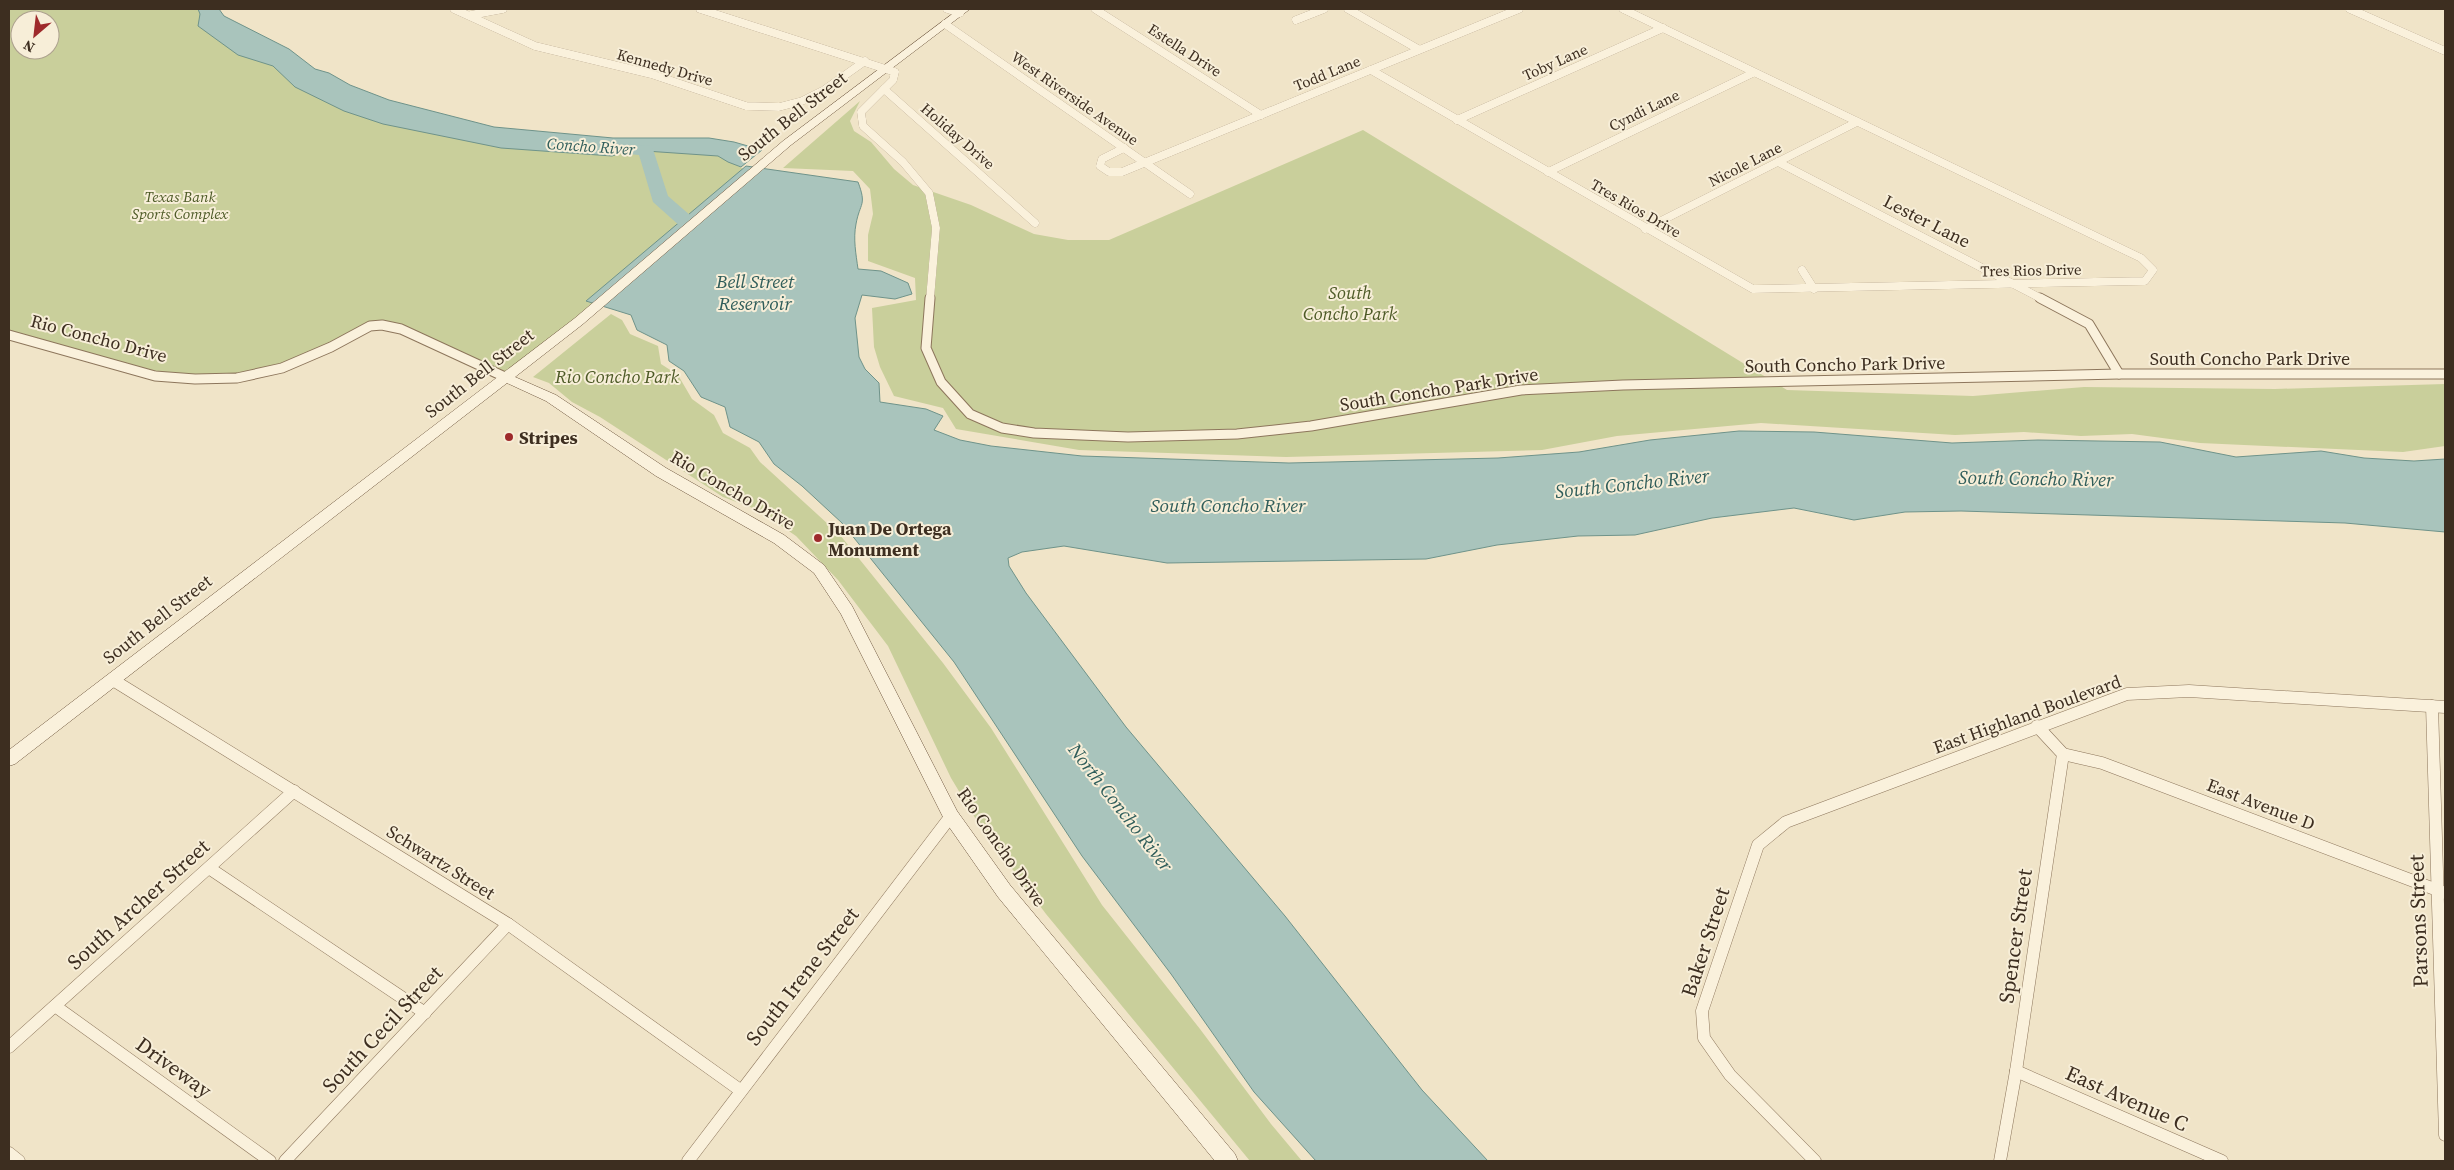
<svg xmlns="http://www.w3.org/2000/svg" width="2454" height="1170" font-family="'Source Serif 4',serif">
	<rect width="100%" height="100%" fill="#f0e4c8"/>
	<g fill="#c9cf9b" fill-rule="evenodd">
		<path d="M9,9H210L351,109L719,156L761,178L618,298L579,321L505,377L382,325L282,368L237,378L155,376L9,335ZM20,20H50V50H20Z"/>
		<polygon points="860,101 850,121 854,131 871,142 894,169 913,185 971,205 1034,234 1068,240 1109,240 1363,130 1787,390 1973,396 2084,387 2275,389 2445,384 2445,446 2403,452 2200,443 2132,434 2081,436 2024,432 1955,435 1761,423 1617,436 1542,450 1286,457 1079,450 956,429 943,408 894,396 880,367 874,347 872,308 916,300 915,278 868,261 868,235 873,214 870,189 853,171 783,168"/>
		<polygon points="611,314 622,320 630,334 658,346 661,364 678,375 692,399 714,415 723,433 750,448 760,462 840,535 943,663 991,728 1102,905 1200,1029 1271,1124 1302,1161 1250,1161 1046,914 980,826 951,778 888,646 838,580 796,536 758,510 723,497 600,417 572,402 549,383 533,377"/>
	</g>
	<g fill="#a9c4bc" stroke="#6f938a">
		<polygon points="198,9 219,9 224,16 289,49 315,69 329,73 350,85 389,100 494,127 613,138 709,138 734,142 762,150 741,167 728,162 718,156 631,150 612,156 501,148 383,124 344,111 295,87 273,66 238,55 198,26 200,14"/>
		<path d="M746,166L858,182C867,206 860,202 856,224C853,239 856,254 858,269L881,271L908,283L912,294L895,299L862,295L855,318L859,357L865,369L879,383L880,402L926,409L943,416L934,430L960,440L991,446L1082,456L1289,463L1498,458L1579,452L1650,440L1739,431L1814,432L1952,443L2038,440L2160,442L2236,457L2321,451L2364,458L2414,461L2445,459V532L2345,523L1961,511L1905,512L1854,520L1794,508L1712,518L1635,535L1578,536L1497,545L1426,559L1167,563L1064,546L1022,552L1008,558L1009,566L1026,593L1126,727L1285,916L1422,1090L1488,1161H1316L1254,1092L1171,974L1082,856L954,662L842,523L802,486L774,464L759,442L730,427L725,407L701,397L684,371L669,361L667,345L637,330L631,315L586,301Z"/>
	</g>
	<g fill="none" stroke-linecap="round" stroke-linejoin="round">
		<polygon fill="#a9c4bc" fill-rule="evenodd" points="615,143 652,146 668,196 714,236 716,240 714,244 700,244 653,202 639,155 609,152 606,148 609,144"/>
		<defs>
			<g id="street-far2">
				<polyline points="454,9 535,46 651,74 746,106 779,107 802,101 824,90 865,61"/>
				<polyline points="700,9 895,72 893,80 884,89 1035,223"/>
				<polyline points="947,9 960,13"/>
				<polyline points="1095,9 1261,115"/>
				<polyline points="1348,9 1418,49"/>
				<polyline points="2350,9 2445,51"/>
				<polyline points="471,15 503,9"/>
				<polyline points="1296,20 1324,9"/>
				<polyline points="945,24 1190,194"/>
				<polyline points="1371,70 1753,289 2145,281 2153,270 2141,258 1623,9"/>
				<polyline points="884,89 861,112 863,126 903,162 929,193 936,228 930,299"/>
				<polyline points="1457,120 1663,28"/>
				<polyline points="1124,148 1102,159 1100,166 1109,172 1122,172 1519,9"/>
				<polyline points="1778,162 2042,299"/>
				<polyline points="1548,172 1753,73"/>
				<polyline points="1645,229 1857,122"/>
				<polyline points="1802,270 1814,289"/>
			</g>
			<g id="street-far1">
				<polyline points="930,298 926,348 941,382 970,414 1002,428 1034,433 1128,437 1237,434 1311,426 1521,390 1623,385 2119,374 2445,374"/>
				<polyline points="2040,298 2089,324 2119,374"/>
				<polyline points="9,335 155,376 195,379 237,378 282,368 331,347 370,326 382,325 401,329 505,377"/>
				<polyline points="112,679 115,681"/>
			</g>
			<g id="street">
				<polyline points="113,680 508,924 740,1090"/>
				<polyline points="2432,706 2445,1135"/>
				<polyline points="2063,754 2102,763 2445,893"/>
				<polyline points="209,868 425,1013"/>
				<polyline points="55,1006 270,1161"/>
				<polyline points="9,1047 294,791"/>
				<polyline points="2016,1071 2222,1161"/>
				<polyline points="9,1153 19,1161"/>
				<polyline points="285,1161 508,924"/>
				<polyline points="688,1161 951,816"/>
				<polyline points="1815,1161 1730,1075 1704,1038 1702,1011 1758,845 1786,822 2127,694 2189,691 2445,707"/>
				<polyline points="2000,1161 2016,1071 2063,754 2037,726"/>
			</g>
			<polygon id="secondary" points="959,9 970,9 791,145 583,324 515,377 556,395 666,468 784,535 824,565 852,606 957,811 1010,885 1235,1154 1238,1161 1215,1161 998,897 945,821 841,614 814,573 774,543 656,476 546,401 507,383 15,764 9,766 9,750 575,318 783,141"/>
		</defs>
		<use href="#street-far2" stroke="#8d765c" stroke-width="8"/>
		<use href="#street-far1" stroke="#8d765c" stroke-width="11"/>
		<use href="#street" stroke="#8d765c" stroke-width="13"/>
		<use href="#secondary" stroke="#6f573f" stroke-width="1"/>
		<use href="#street-far2" stroke="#faf1dc" stroke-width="8"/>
		<use href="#street-far1" stroke="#faf1dc" stroke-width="9"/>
		<use href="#street" stroke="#faf1dc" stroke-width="12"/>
		<use href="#secondary" fill="#faf1dc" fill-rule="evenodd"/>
	</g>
	<g fill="#9e2a2b" stroke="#f7eed8" stroke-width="2">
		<circle cx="509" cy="437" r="5"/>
		<circle cx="818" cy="538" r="5"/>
	</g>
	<g text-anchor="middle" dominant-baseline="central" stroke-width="4" stroke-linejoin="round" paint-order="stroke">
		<g font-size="15" fill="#3d2e20" stroke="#f7eed8">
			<text transform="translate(1185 50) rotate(33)">Estella Drive</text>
			<text transform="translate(1555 62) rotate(-24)">Toby Lane</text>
			<text transform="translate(665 67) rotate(16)">Kennedy Drive</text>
			<text transform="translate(1327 73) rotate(-22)">Todd Lane</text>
			<text transform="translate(1075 98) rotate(35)">West Riverside Avenue</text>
			<text transform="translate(1644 110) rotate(-26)">Cyndi Lane</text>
			<text transform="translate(958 136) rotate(41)">Holiday Drive</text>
			<text transform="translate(1745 164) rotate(-27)">Nicole Lane</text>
			<text transform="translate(1636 208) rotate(30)">Tres Rios Drive</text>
			<text transform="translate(2031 270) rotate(-1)">Tres Rios Drive</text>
		</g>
		<g font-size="15" font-style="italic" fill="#4d5a26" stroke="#f7eed8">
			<text x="180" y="196">Texas Bank<tspan x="180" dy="17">Sports Complex</tspan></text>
		</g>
		<g font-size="16" font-style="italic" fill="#2f5d5a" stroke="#f7eed8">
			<text transform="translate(591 146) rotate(4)">Concho River</text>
		</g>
		<g font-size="18" fill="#3d2e20" stroke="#f7eed8">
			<text transform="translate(792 116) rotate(-38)">South Bell Street</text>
			<text transform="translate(1927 221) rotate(27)">Lester Lane</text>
			<text transform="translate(99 338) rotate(15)">Rio Concho Drive</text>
			<text x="2250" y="358">South Concho Park Drive</text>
			<text transform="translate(1845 364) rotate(-1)">South Concho Park Drive</text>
			<text transform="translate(479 373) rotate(-38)">South Bell Street</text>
			<text transform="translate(1439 389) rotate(-9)">South Concho Park Drive</text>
			<text transform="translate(733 490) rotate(30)">Rio Concho Drive</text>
			<text transform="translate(157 619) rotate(-38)">South Bell Street</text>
			<text transform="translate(2027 714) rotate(-20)">East Highland Boulevard</text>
			<text transform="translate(2261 804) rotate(21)">East Avenue D</text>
			<text transform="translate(1002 847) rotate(55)">Rio Concho Drive</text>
			<text transform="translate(441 862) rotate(32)">Schwartz Street</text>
		</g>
		<g font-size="18" font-style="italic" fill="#4d5a26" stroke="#f7eed8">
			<text x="1350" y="292">South<tspan x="1350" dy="21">Concho Park</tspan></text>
			<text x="617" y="376">Rio Concho Park</text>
		</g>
		<g font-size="18" font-weight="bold" fill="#3d2e20" stroke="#f7eed8" text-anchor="start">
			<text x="519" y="437">Stripes</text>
			<text x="828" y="528">Juan De Ortega<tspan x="828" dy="21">Monument</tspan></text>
		</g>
		<g font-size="19" font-style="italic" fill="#2f5d5a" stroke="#f7eed8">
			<text x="755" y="281">Bell Street<tspan x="755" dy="22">Reservoir</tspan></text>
			<text transform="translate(2036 478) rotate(1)">South Concho River</text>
			<text transform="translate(1632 483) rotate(-6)">South Concho River</text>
			<text x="1228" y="505">South Concho River</text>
			<text transform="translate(1121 807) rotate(52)">North Concho River</text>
		</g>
		<g font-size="21" fill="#3d2e20" stroke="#f7eed8">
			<text transform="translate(138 904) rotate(-42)">South Archer Street</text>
			<text transform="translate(2418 921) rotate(-92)">Parsons Street</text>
			<text transform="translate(2015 936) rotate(-82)">Spencer Street</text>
			<text transform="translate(1705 942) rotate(-72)">Baker Street</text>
			<text transform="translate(802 976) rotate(-52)">South Irene Street</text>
			<text transform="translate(382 1029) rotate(-47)">South Cecil Street</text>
			<text transform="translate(174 1067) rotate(36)">Driveway</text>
			<text transform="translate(2127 1098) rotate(24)">East Avenue C</text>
		</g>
	</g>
	<rect width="2454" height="1170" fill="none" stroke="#3d2e20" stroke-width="20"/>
	<g transform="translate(35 35) rotate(208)"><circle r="24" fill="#f7eed8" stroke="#ada18e"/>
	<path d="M0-4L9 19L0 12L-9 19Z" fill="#9e2a2b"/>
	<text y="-8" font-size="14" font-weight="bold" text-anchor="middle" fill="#3d2e20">N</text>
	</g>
</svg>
